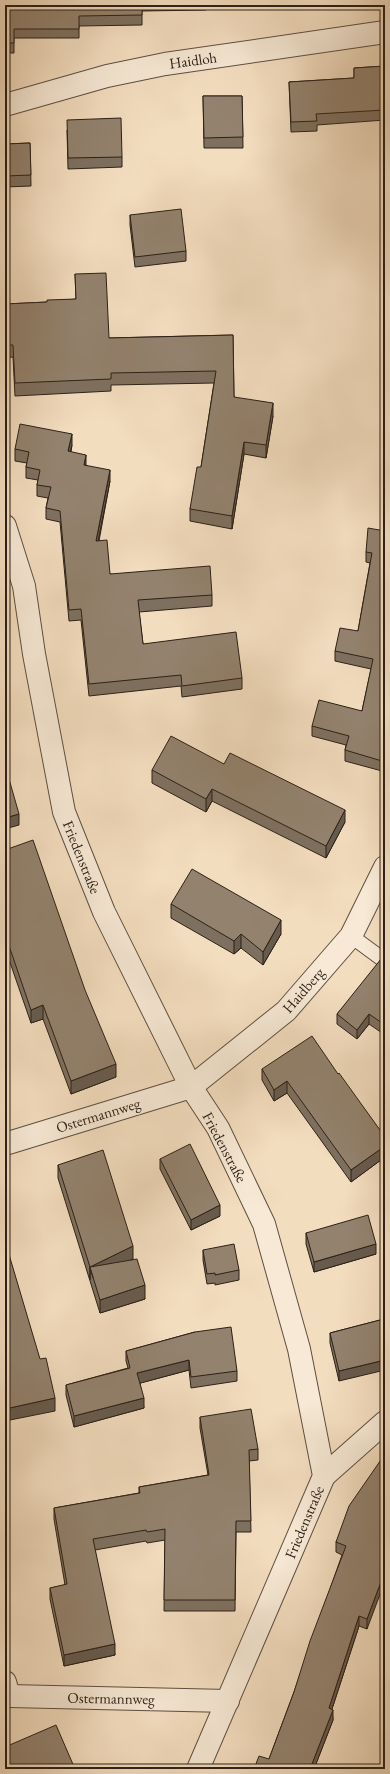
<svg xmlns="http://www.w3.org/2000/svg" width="390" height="1774" font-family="'EB Garamond',serif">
	<rect width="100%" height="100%" fill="#f3ddbf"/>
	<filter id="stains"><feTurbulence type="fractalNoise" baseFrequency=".005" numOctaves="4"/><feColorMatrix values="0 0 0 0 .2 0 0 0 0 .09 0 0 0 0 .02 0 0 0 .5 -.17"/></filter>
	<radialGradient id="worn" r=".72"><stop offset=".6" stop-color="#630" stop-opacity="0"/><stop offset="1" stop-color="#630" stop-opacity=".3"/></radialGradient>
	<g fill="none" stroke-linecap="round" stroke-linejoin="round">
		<defs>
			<polyline id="service" points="351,936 385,961"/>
			<g id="minor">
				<polyline points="5,105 107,76 165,64 385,32"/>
				<polyline points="5,526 24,586 34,654 64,812 104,912 191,1087 218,1128 264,1224 299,1349 324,1476 198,1769"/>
				<polyline points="5,1144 191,1087 286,1011 351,936 385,867"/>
				<polyline points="324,1476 385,1422"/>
				<polyline points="5,1682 9,1696 228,1701"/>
			</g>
		</defs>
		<use href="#service" stroke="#5e4f41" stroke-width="16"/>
		<use href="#minor" stroke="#5e4f41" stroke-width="24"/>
		<use href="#service" stroke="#f7e9d5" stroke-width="14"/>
		<use href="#minor" stroke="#f7e9d5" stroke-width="22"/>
	</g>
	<g fill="#7e705f" stroke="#2c2017">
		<polygon points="50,5 206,5 206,10 142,11 142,25 79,26 79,38 14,38 14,53 5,53 5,6 50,7"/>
		<polygon points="385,66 385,120 317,125 317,131 291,132 289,82 354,78 354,68"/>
		<polygon points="203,96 242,96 243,148 204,148"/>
		<polygon points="67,130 122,157 122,167 68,169"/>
		<polygon points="30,143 31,186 5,187 5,144"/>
		<polygon points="130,215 186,251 186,261 135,267 130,225"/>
		<polygon points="75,274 109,338 233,335 234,397 273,416 266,458 244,454 232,529 190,521 190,509 201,467 214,383 111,385 111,391 15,396 13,357 5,358 5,304 47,302 76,299"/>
		<polygon points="385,326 385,358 384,358"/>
		<polygon points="72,445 71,452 86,465 110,481 99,541 110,574 212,595 212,606 139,612 143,644 242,678 242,689 182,697 181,686 89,696 81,620 69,621 60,522 46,519 46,508 48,498 37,496 37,485 38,480 26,478 26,467 27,463 15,461 15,449"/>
		<polygon points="385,531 385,760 382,771 345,761 345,750 346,745 312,736 312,726 362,711 371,669 335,661 335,651 358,631 370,563 366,562 366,552"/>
		<polygon points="224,764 345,822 326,858 212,801 206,812 152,783 152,770"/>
		<polygon points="5,850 116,1077 71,1094 43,1019 31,1023 5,948"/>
		<polygon points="171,904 281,934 263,965 241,948 234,954 171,918"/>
		<polygon points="385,959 385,1035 369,1024 357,1039 337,1024 337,1014"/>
		<polygon points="262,1069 338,1074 385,1137 385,1157 351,1182 287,1093 274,1101 262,1080"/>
		<polygon points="160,1159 220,1216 191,1230 160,1169"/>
		<polygon points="58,1165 133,1259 131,1260 145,1299 100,1313 58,1178"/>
		<polygon points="306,1233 376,1254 314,1272 306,1244"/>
		<polygon points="203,1250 239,1270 239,1280 215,1285 215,1283 207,1284 203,1260"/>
		<polygon points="384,1319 339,1381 330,1343 330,1333"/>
		<polygon points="195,1332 237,1371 237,1381 191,1388 189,1370 140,1383 144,1408 74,1427 66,1395 66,1385 128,1368 126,1361 126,1351"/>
		<polygon points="200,1417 258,1449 258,1460 249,1461 251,1532 236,1532 235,1611 164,1611 165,1540 147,1543 146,1541 95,1550 115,1655 64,1666 50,1599 50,1588 65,1585 54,1519 54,1508 139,1493 139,1487 208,1475 200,1428"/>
		<polygon points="385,1454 367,1629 359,1626 332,1709 333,1720 314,1769 254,1769 269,1759 294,1692 342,1555 336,1552 336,1542"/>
	</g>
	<g fill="#675b4d" stroke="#2c2017">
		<polygon points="273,403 273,416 266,458 266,445"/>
		<polygon points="72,434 72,445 68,462 68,451"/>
		<polygon points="244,442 244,454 232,529 232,516"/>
		<polygon points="86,455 86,466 84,465"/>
		<polygon points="110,470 110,481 96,552 96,541"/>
		<polygon points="385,750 385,760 382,771 382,761"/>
		<polygon points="212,789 212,801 206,812 206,799"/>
		<polygon points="345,810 345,822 326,858 326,846"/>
		<polygon points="19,814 19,825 5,829 5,818"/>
		<polygon points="281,920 281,934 263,965 263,952"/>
		<polygon points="241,934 241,948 234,954 234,941"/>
		<polygon points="43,1005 43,1019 31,1023 31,1010"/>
		<polygon points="369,1014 369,1024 357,1039 357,1030"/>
		<polygon points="116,1064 116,1077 71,1094 71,1081"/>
		<polygon points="287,1081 287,1093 274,1101 274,1090"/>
		<polygon points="385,1146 385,1157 351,1182 351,1170"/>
		<polygon points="220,1205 220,1216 191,1230 191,1220"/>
		<polygon points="376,1244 376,1254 314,1272 314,1262"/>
		<polygon points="133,1246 133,1259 93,1278 90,1267 90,1280 90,1267"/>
		<polygon points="145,1285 145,1299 100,1313 100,1300"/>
		<polygon points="189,1360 189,1370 137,1384 137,1373"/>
		<polygon points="385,1360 385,1370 339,1381 339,1371"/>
		<polygon points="55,1398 55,1411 5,1421 5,1409"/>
		<polygon points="144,1398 144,1408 74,1427 74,1416"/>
		<polygon points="385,1571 385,1581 367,1629 367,1619"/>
		<polygon points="359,1616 359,1626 329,1718 329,1708"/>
		<polygon points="115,1644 115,1655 64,1666 64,1655"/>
		<polygon points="333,1710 333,1720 314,1769 310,1769"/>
	</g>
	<g fill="#93826e" stroke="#2c2017">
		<polygon points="50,5 142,5 142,15 79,16 79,29 14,29 14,43 5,43 5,6 50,7"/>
		<polygon points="385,66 385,110 316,114 317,121 291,122 289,82 354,78 354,68"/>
		<polygon points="203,96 242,96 243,137 204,138"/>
		<polygon points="121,118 122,157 68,158 67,120"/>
		<polygon points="30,143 31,175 5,176 5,144"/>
		<polygon points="181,209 186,251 135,257 130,215"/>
		<polygon points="106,273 109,338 233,335 234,397 273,403 266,445 244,442 232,516 190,509 197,467 201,467 216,371 111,373 111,379 15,383 13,345 5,345 5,304 47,302 47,300 76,299 75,274"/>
		<polygon points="385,326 385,348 384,348"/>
		<polygon points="20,424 72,434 68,451 86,455 84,465 110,470 96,541 107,540 110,574 210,566 212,595 138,600 143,644 236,632 242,678 182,686 181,675 89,684 81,609 69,610 60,511 46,508 51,487 37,485 40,470 26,467 29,452 15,449"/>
		<polygon points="368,528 385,531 385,750 382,761 345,750 349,736 312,726 319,700 362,711 373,659 335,651 340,628 358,631 372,553 366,552"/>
		<polygon points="171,736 224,764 230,753 345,810 326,846 212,789 206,799 152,770"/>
		<polygon points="5,765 19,814 5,818"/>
		<polygon points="33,840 85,990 116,1064 71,1081 43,1005 31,1010 5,934 5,850"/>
		<polygon points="192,869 281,920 263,952 241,934 234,941 171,904"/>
		<polygon points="381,959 385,959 385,1025 369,1014 357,1030 337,1014"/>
		<polygon points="312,1036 338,1074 339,1073 385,1137 385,1146 351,1170 287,1081 274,1090 262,1069"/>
		<polygon points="190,1144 220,1205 191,1220 160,1159"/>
		<polygon points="103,1150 133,1246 90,1267 58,1165"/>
		<polygon points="368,1215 376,1244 314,1262 306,1233"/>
		<polygon points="5,1241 40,1359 46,1358 55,1398 5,1409"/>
		<polygon points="234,1244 239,1270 215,1275 215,1273 207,1274 203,1250"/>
		<polygon points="137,1259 145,1285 100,1300 90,1267"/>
		<polygon points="384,1319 385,1322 385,1360 339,1371 330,1333"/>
		<polygon points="231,1327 237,1371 191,1377 189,1360 137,1373 144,1398 74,1416 66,1385 130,1368 126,1351 195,1332"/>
		<polygon points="251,1409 258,1449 249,1450 251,1521 236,1521 235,1600 164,1600 165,1529 147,1532 146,1530 93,1539 115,1644 64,1655 50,1588 67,1584 54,1508 140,1493 139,1487 209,1475 200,1417"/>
		<polygon points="385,1454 385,1571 367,1619 359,1616 329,1708 333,1710 310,1769 254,1769 259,1756 269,1759 294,1692 310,1641 346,1546 336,1542 349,1506"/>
		<polygon points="56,1725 75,1769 5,1769 5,1747"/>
	</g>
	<g text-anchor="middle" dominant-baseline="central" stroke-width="3" stroke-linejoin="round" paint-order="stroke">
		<g font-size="15" fill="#2c2017" stroke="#f7e9d5">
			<text transform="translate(193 60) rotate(-8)">Haidloh</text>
			<text transform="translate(82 857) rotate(68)">Friedenstraße</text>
			<text transform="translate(303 990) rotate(-49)">Haidberg</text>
			<text transform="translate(98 1115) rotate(-17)">Ostermannweg</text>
			<text transform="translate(225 1147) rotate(62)">Friedenstraße</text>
			<text transform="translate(304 1522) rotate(-67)">Friedenstraße</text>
			<text transform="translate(111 1698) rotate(1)">Ostermannweg</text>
		</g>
	</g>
	<rect width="390" height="1774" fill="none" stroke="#f3ddbf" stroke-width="20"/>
	<rect x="6" y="6" width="378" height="1762" fill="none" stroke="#2c2017" stroke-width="2"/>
	<rect x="10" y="10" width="370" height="1754" fill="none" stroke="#2c2017"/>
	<rect width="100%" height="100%" filter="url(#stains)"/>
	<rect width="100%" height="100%" fill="url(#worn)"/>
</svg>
